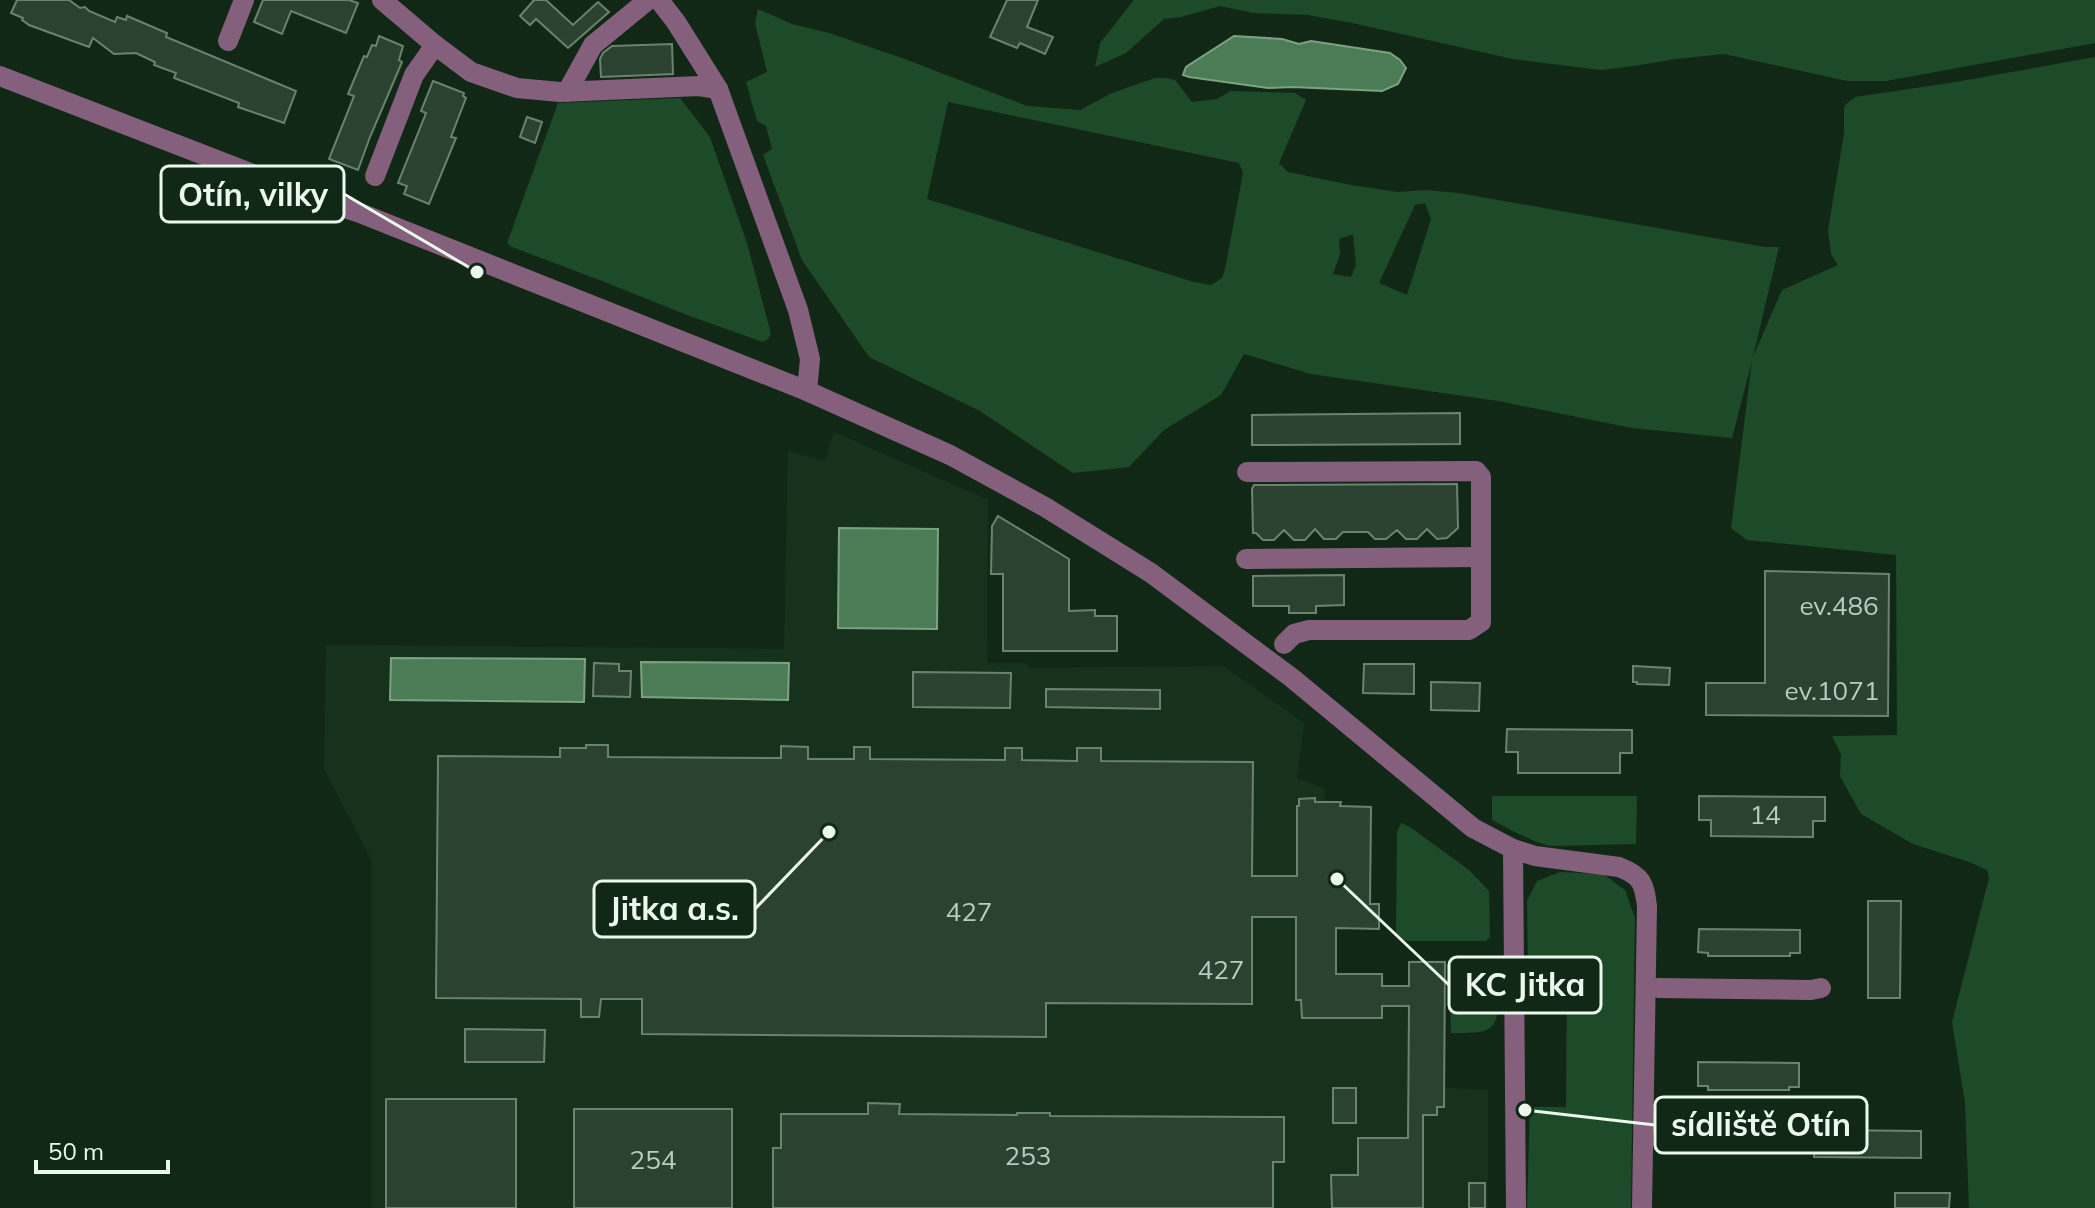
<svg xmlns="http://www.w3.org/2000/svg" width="2095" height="1208" font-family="Mulish,sans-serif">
	<rect width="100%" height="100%" fill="#122817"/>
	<polygon fill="#16321d" points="834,432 988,500 987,663 1028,663 1028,668 1223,666 1304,723 1297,778 1325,789 1325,806 1298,974 1384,976 1384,985 1410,986 1411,960 1447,960 1444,1088 1488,1090 1488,1208 371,1208 371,859 324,769 326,645 784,649 788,451 825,461"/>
	<g fill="#1d4a29" fill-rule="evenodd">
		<polygon points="1134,0 2095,0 2095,43 1886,81 1847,81 1724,54 1676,59 1634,66 1601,70 1513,59 1352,23 1308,15 1253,13 1220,6 1181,17 1164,19 1126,53 1095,67 1100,43"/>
		<path d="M758,9L792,24L829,33L902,58L1027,106L1080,110L1112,93L1155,78H1166L1175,80L1192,102L1217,99L1231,91L1295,93L1306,100L1279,163L1288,172L1351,185L1398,192L1425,190L1458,193L1765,247H1779L1753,357L1782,290L1838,265L1831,254L1828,230L1844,134V108L1846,104L1855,97L1956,82L2095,57V1208H1969L1965,1103L1952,1022L1989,878L1987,870L1969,862L1913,844L1861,814L1840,776L1841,754L1832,736L1897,735L1896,555L1747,540L1731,528L1752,361L1732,438L1632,428L1498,401L1311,374L1244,354L1221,395L1164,430L1129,467L1073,473L980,411L869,357L802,260L763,155L772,149L766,126L757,121L746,82L767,72L755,23ZM948,102L1239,163L1243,173L1225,269L1222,278L1211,285L1194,282L927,199ZM1425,203L1431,219L1407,295L1379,283L1415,205ZM1353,234L1356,265L1351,277L1333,274L1340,254L1339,239Z"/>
		<polygon points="680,98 710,137 747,243 771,334 768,339 763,342 687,315 602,281 512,247 507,243 558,103"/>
		<path d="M1492,796H1637L1636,844L1551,846C1530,841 1511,830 1492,820Z"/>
		<polygon points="1401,823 1410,827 1469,870 1489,891 1490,937 1486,941 1408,941 1401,939 1396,934 1397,832"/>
		<polygon points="1560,872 1603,874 1625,890 1635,918 1631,1208 1527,1208 1530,1107 1566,1107 1567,963 1528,961 1527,901 1537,881"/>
		<path d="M1450,990L1497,991C1501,1034 1489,1033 1451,1033Z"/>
	</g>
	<g fill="#4c7c56" stroke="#7ca283" stroke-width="2">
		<polygon points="1234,36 1282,39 1299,44 1311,41 1390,53 1400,60 1406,68 1398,84 1382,91 1292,87 1268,88 1189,77 1183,75 1186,67"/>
		<polygon points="839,528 938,529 937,629 838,628"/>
		<polygon points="391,658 585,659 584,702 390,700"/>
		<polygon points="641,662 789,663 788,700 642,697"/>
	</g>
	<g fill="#2b4230" stroke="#6a836e" stroke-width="2">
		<polygon points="17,0 69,0 80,8 85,7 89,11 115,22 117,17 126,20 127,16 167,33 166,37 296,91 284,123 238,107 239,103 174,78 176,73 154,65 155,62 136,53 114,54 93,38 89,47 29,25 22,20 23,18 11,13"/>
		<polygon points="263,0 349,0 358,3 346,33 291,11 282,34 254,22"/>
		<polygon points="534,0 546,0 573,25 598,2 609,12 568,48 536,19 530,25 520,16"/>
		<polygon points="1007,0 1038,0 1027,27 1053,37 1045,54 1020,43 1017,48 990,37"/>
		<polygon points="379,36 403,46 399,60 402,62 370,137 358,170 329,159 354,96 348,94 364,56 367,57 372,45 376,46"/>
		<polygon points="672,44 673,74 601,77 600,59 603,53 612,46"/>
		<polygon points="433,81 464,93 463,96 466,98 451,137 456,138 429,204 404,194 407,186 398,183 426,113 421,111"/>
		<polygon points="527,117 542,122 535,143 520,137"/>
		<polygon points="1460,413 1460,444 1252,445 1252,415"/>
		<polygon points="1457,484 1458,528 1447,538 1437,539 1427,529 1417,539 1406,539 1397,530 1386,539 1375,539 1368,532 1343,532 1336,539 1324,539 1315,529 1305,540 1294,540 1284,530 1274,540 1263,540 1256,533 1253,533 1252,489 1254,485"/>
		<polygon points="998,516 1069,559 1069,611 1095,610 1095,616 1117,616 1117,651 1003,651 1003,574 991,574 992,526"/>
		<polygon points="1765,571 1889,574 1888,716 1706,715 1706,683 1765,683"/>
		<polygon points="1344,575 1344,605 1316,606 1316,613 1289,613 1289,606 1253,606 1253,576"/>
		<polygon points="594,663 619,664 619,671 631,671 630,697 593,696"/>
		<polygon points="1364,664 1414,664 1414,694 1363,693"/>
		<polygon points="1633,666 1670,668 1669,685 1637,684 1637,682 1633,682"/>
		<polygon points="913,672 1011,673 1010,708 913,707"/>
		<polygon points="1431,682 1480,683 1479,711 1431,710"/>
		<polygon points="1046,689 1160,690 1160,709 1046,707"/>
		<polygon points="1507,729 1632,730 1632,753 1620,753 1620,773 1518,773 1518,752 1506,752"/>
		<polygon points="586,745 608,745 608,757 781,758 781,746 808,747 808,759 854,759 854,747 870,747 870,759 1005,760 1005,748 1022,748 1022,760 1077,761 1077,748 1101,748 1101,761 1253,762 1252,876 1297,876 1297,806 1299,806 1299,799 1315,798 1315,802 1341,802 1340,806 1371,807 1370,904 1379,904 1379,929 1336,928 1336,974 1382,974 1382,986 1409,986 1409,962 1445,962 1444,1107 1437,1107 1437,1115 1423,1115 1423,1208 1332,1208 1331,1175 1358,1175 1358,1138 1408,1138 1409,1006 1382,1006 1382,1018 1302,1018 1301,1000 1296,1000 1296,917 1252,917 1252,1004 1046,1003 1046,1037 642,1034 642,999 601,999 599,1017 581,1017 581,999 436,998 438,756 560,757 560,748 586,748"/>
		<polygon points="1699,796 1825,797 1825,821 1813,821 1813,837 1711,836 1711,820 1699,820"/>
		<polygon points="1868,901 1901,901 1900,998 1868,998"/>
		<polygon points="1699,929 1800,930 1800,953 1790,953 1790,956 1708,956 1708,953 1698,952"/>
		<polygon points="465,1029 545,1030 544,1062 465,1062"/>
		<polygon points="1698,1062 1799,1063 1799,1087 1789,1087 1789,1090 1708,1090 1708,1086 1698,1086"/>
		<rect x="1333" y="1088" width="23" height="35"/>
		<rect x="386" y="1099" width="130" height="109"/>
		<polygon points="868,1103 900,1104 899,1114 1017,1115 1017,1113 1050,1113 1050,1116 1284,1117 1284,1162 1273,1162 1273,1208 773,1208 773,1148 781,1148 781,1114 868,1114"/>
		<rect x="574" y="1109" width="158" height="99"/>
		<polygon points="1823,1130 1921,1131 1921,1158 1814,1157 1815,1137"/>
		<rect x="1469" y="1183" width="16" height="25"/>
		<polygon points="1895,1193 1950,1193 1949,1208 1895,1208"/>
	</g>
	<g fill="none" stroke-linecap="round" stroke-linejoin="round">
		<g stroke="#85607c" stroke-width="20">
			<polyline points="382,0 435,45 471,72 517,88 560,92 699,86 718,89"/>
			<polyline points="659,0 676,22 718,89 798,310 810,359 807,391"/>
			<polyline points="228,41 244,0"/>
			<path d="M0,76L307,195L360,213L807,391L950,455L1045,507L1151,573L1292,678L1473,828L1513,849L1535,856L1619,867C1642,876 1644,883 1647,906L1642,1208"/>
			<polyline points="567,92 593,45 648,0"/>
			<polyline points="375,176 414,75 435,45"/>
			<polyline points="1247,472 1476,471 1481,477 1481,622 1469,630 1309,630 1294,634 1284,644"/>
			<polyline points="1246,559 1481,557"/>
			<polyline points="1513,849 1516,1208"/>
			<polyline points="1658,988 1811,990 1821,988"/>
			<polyline points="1643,1123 1811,1125"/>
		</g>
	</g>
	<g text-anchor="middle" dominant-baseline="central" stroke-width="8" stroke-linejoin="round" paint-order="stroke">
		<g font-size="26" fill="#bbcbbe">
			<text x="1839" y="605">ev.486</text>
			<text x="1832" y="690">ev.1071</text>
			<text x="1765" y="814">14</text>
			<text x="969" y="911">427</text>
			<text x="1221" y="969">427</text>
			<text x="1028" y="1155">253</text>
			<text x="653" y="1159">254</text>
		</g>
	</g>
	<path fill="none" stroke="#ebf9ed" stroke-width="3" d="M477 272L344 194M829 832L755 909M1337 879L1449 985M1525 1110L1655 1125"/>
	<g fill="#ebf9ed" stroke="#122817" stroke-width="3">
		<circle cx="477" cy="272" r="8"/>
		<circle cx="829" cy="832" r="8"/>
		<circle cx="1337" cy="879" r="8"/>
		<circle cx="1525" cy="1110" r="8"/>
	</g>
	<g fill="#122817" stroke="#ebf9ed" stroke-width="3">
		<rect x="161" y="166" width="183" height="56" rx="8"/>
		<rect x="594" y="881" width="161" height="56" rx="8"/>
		<rect x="1449" y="957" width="152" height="56" rx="8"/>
		<rect x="1655" y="1097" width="212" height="56" rx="8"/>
	</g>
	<g font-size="32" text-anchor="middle" font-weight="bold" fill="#ebf9ed">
		<text x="253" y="206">Otín, vilky</text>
		<text x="674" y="920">Jitka a.s.</text>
		<text x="1525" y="996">KC Jitka</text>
		<text x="1761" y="1136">sídliště Otín</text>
	</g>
	<path d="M36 1160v12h132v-12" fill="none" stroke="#ebf9ed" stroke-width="4"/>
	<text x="48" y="1160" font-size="24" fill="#ebf9ed" stroke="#122817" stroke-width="6" paint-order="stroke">50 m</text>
</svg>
